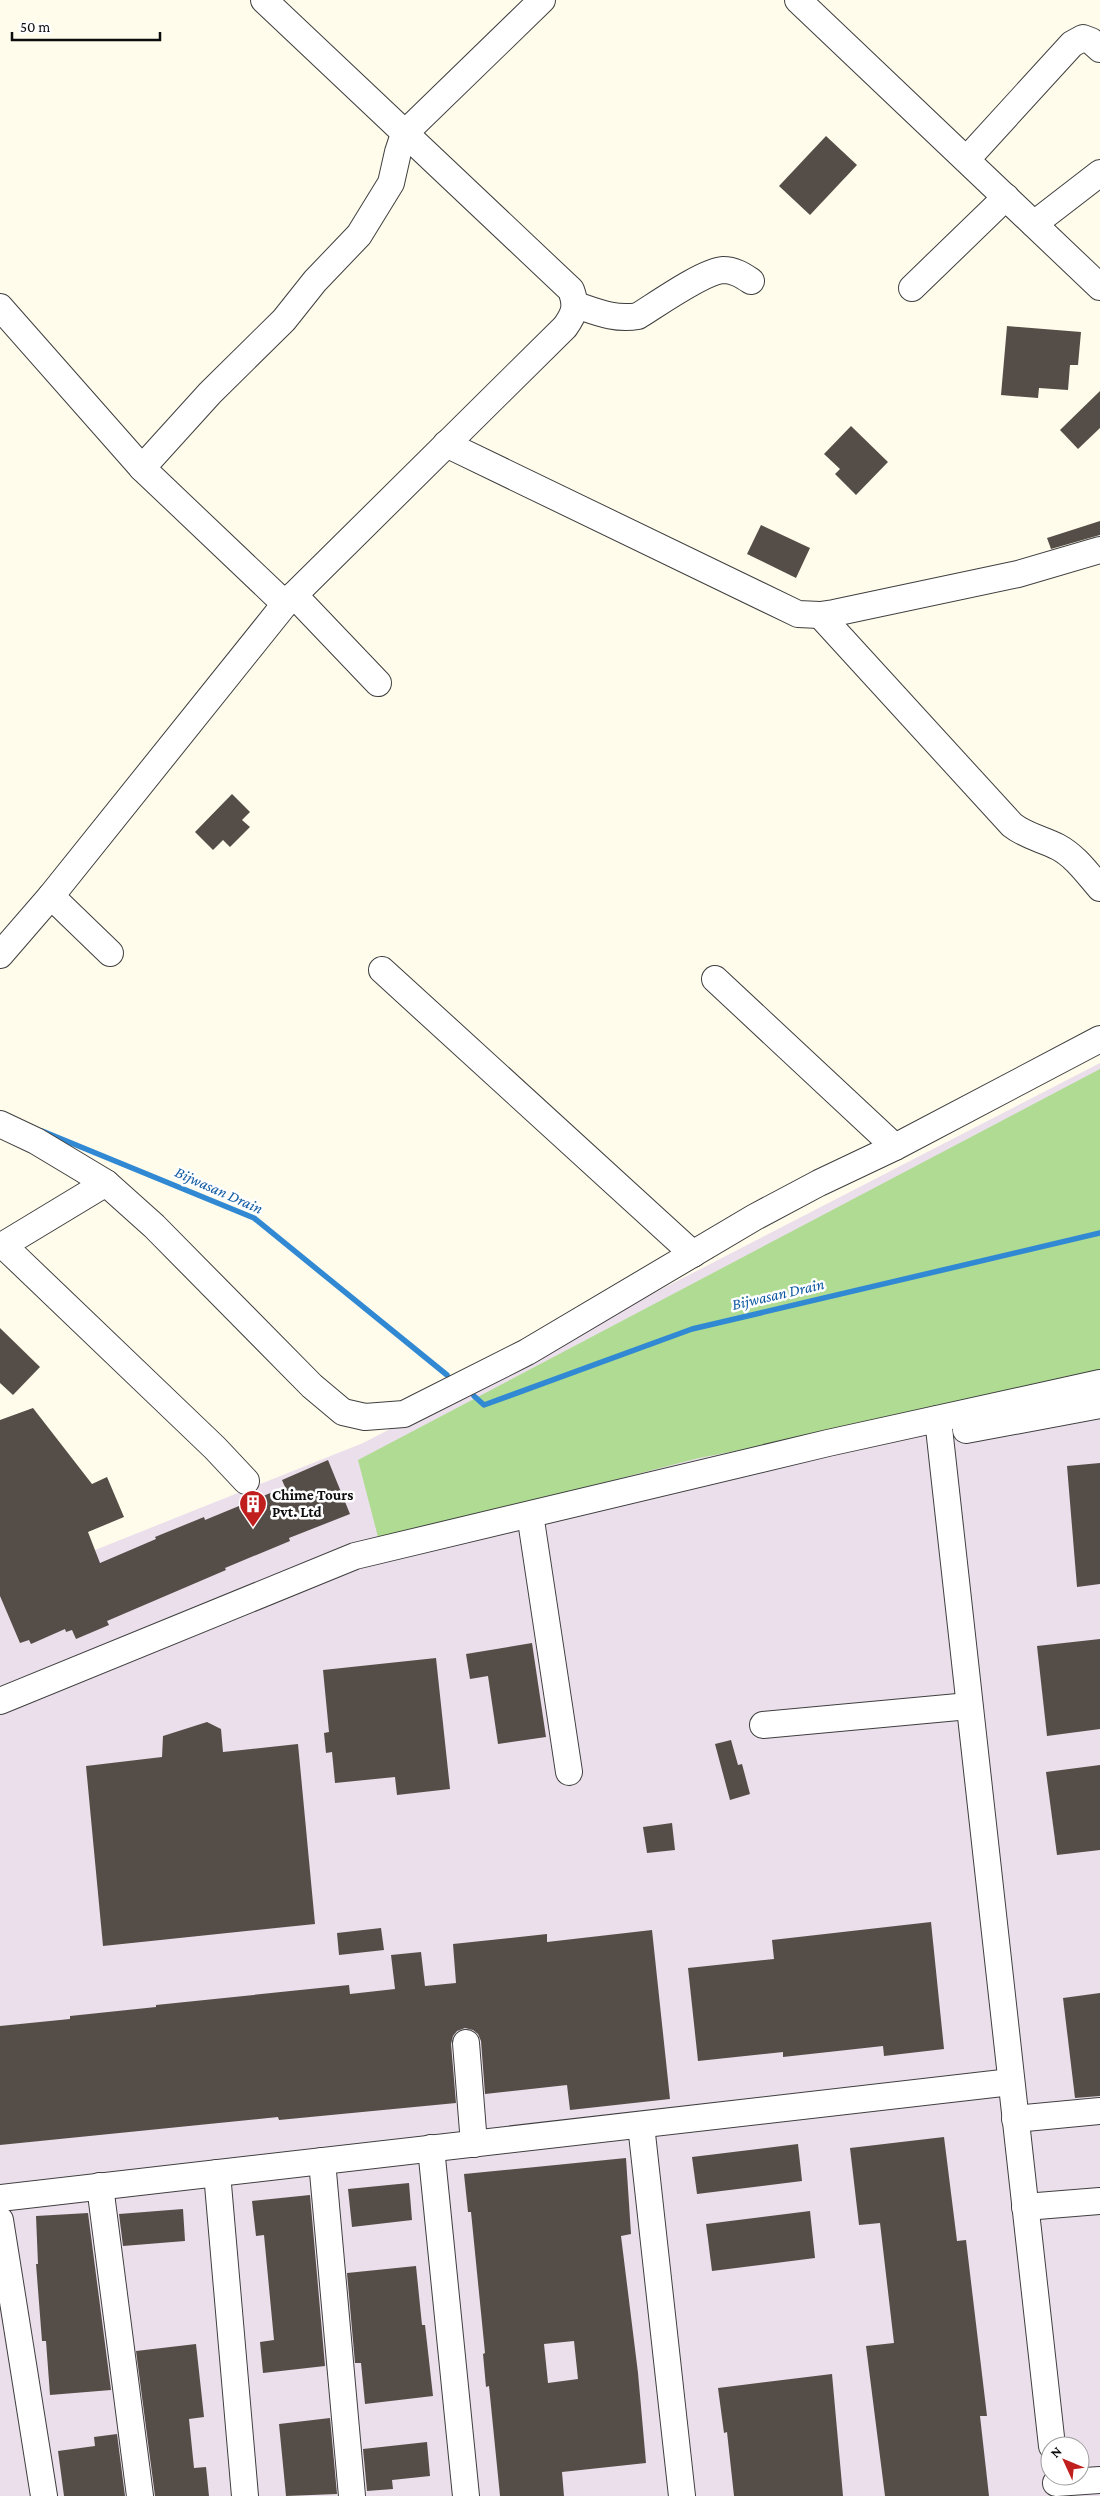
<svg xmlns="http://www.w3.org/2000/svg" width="1100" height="2496" font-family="'Crimson Pro',serif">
	<rect width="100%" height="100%" fill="#fffceb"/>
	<path fill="#ebdfeb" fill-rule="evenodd" d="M1100,1063V2496H0V1588L363,1443ZM1050,2446H1080V2476H1050Z"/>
	<polygon fill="#afdc92" points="1100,1069 1100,1381 699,1458 379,1541 358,1460"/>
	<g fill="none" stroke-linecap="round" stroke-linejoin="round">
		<g stroke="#3189d3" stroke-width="5.5">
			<polyline points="42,1131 254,1218 447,1375"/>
			<polyline points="474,1396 484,1405 692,1329 1100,1233"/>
		</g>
	</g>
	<g fill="#554e48" fill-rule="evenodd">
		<polygon points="826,136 857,165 810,215 779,186"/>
		<polygon points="1007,326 1081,332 1078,365 1070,365 1068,390 1039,388 1038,398 1001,395"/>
		<polygon points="1100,391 1100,428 1078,449 1060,430"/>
		<polygon points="851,426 888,462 856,495 835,474 840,469 824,454"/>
		<polygon points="1100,521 1100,535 1051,549 1047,538"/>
		<polygon points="761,525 810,548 796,578 747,554"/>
		<polygon points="232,794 250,812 242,820 250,827 230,847 223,840 213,850 195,832"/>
		<polygon points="0,1328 40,1367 13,1395 0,1383"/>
		<polygon points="33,1408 92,1484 107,1477 124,1517 88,1532 100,1563 156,1539 155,1537 204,1517 205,1520 285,1487 282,1480 328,1460 350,1514 289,1538 290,1541 225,1568 226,1570 107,1621 109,1625 76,1639 72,1630 66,1632 65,1629 31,1644 29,1640 20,1643 0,1596 0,1420"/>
		<polygon points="1100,1463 1100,1584 1077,1587 1067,1466"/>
		<polygon points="1100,1639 1100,1729 1047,1736 1037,1646"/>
		<polygon points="532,1643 546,1737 498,1744 488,1676 470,1679 466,1654"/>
		<polygon points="436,1658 450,1789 397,1795 395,1777 335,1783 332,1752 326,1753 324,1733 329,1732 323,1670"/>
		<polygon points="207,1722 221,1729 223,1752 298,1744 315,1924 103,1946 86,1766 162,1757 163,1736"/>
		<polygon points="731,1740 738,1765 742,1764 750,1794 730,1800 715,1744"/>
		<polygon points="1100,1765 1100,1850 1057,1855 1046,1772"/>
		<polygon points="672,1823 675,1850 647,1853 643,1827"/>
		<polygon points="931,1922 944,2049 884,2056 883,2046 783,2057 783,2052 698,2061 688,1968 774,1959 772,1940"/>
		<polygon points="381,1928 384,1950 339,1955 337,1933"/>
		<polygon points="652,1930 670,2099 570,2110 567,2085 485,2094 481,2041 478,2034 473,2030 465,2028 457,2031 453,2036 451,2044 456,2103 279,2120 278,2117 0,2145 0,2026 70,2019 70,2016 156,2007 156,2005 349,1985 350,1994 395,1989 391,1955 421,1952 425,1986 456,1983 453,1944 547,1934 547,1942"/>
		<polygon points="1100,1993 1100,2096 1075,2098 1063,1998"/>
		<polygon points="944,2137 957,2241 966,2240 987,2416 980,2416 989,2496 885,2496 866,2346 894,2343 880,2223 859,2225 850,2148"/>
		<polygon points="798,2144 802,2181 697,2194 692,2157"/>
		<path d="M626,2158L631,2234L621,2236L638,2373L646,2463L562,2472L564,2496H500L489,2386L486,2387L483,2354L485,2353L471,2212H468L464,2174ZM574,2341L578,2379L548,2383L544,2344Z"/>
		<polygon points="409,2183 412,2220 352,2227 348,2189"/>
		<polygon points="310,2195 325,2366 263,2373 260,2342 274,2340 264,2235 256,2236 252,2201"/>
		<polygon points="183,2209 185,2241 123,2246 119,2214"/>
		<polygon points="810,2211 815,2258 712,2271 706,2224"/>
		<polygon points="88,2213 111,2390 50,2395 46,2341 42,2341 36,2264 38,2264 36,2216"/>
		<polygon points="416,2266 422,2325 425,2325 433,2396 365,2404 361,2363 355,2363 347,2273"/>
		<polygon points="196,2344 204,2417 189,2419 194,2468 206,2467 209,2496 155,2496 136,2351"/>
		<polygon points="832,2374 843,2496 734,2496 727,2432 724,2433 718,2388"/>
		<polygon points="330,2418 337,2494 286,2496 279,2424"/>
		<polygon points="117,2434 125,2496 64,2496 58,2451 95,2446 94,2437"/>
		<polygon points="427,2442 430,2476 392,2480 393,2489 367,2491 363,2449"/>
	</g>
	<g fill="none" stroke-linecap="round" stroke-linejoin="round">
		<defs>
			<g id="minor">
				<polyline points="798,0 1100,287"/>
				<polyline points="967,159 1072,44 1083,38 1091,41 1100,49"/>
				<polyline points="1034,224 1100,173"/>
				<polyline points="912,288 1006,197"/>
				<path d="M576,305C597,312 615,320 638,316C656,305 704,271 723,270C734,270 742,275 751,281"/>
				<polyline points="0,307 142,468 285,604"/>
				<polyline points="446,444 798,614 820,615 834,613 1018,574 1100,550"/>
				<polyline points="142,468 210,393 284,320 315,281 359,235 391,183 398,152 404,134 542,0"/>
				<polyline points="294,595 378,683"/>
				<path d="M820,615L1012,825C1026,836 1042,839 1058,847C1075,856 1087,873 1100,888"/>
				<polyline points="51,896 110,953"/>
				<path d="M0,955L51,896L285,604L565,327C575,313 577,306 571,290L264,0"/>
				<polyline points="382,970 693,1254"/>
				<polyline points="715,979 895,1147"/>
				<polyline points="0,1124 36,1141 106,1183 154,1226 312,1386 343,1412 365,1417 404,1414 527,1352 755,1217 819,1183 895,1147 1100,1039"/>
				<polyline points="3,1245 215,1448 246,1481"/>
				<polyline points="0,1247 106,1183"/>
				<polyline points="938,1419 1052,2446"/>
				<polyline points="966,1430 1100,1405"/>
				<polyline points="532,1527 569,1772"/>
				<polyline points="0,1701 355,1556 828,1443 1100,1383"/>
				<polyline points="763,1725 969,1706"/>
				<polyline points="466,2043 474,2144"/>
				<polyline points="1015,2119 1100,2111"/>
				<polyline points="641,2125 682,2496"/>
				<polyline points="431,2148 466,2496"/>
				<polyline points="322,2161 352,2496"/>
				<polyline points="217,2173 245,2496"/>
				<polyline points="100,2186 140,2496"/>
				<polyline points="0,2198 1011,2082"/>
				<polyline points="1025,2207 1100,2201"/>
				<polyline points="0,2220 44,2496"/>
				<polyline points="1056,2483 1100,2480"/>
			</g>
		</defs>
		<use href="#minor" stroke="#3f3f3f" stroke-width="28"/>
		<use href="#minor" stroke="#fff" stroke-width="26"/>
	</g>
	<defs>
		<symbol id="building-pin" viewBox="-11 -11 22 30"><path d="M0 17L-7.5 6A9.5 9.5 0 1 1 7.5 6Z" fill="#c11f1e" stroke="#fff"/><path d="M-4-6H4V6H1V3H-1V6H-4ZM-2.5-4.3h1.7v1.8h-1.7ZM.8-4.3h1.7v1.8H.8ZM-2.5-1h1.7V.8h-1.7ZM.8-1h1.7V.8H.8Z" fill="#fff"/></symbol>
	</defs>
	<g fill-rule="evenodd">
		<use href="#building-pin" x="237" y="1488" width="32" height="43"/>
	</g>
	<g text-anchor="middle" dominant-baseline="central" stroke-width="5" stroke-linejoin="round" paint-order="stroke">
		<g font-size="15" font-weight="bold" fill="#0c0c0c" stroke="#fff" text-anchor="start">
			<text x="272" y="1495">Chime Tours<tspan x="272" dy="17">Pvt. Ltd</tspan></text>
		</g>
		<g font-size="16" font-style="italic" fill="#105ba2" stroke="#fff">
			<text transform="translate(219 1190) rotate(24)">Bijwasan Drain</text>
			<text transform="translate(778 1294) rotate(-13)">Bijwasan Drain</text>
		</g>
	</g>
	<g transform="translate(1065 2461) rotate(314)"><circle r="24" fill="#ffffff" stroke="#9e9e9e"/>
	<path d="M0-4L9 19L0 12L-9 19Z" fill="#c11f1e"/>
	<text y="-8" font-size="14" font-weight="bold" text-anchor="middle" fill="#0c0c0c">N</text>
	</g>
	<path d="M12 32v8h148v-8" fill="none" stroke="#0c0c0c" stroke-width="2.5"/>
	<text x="20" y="32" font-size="15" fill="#0c0c0c" stroke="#ffffff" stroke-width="4" paint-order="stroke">50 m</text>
</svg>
